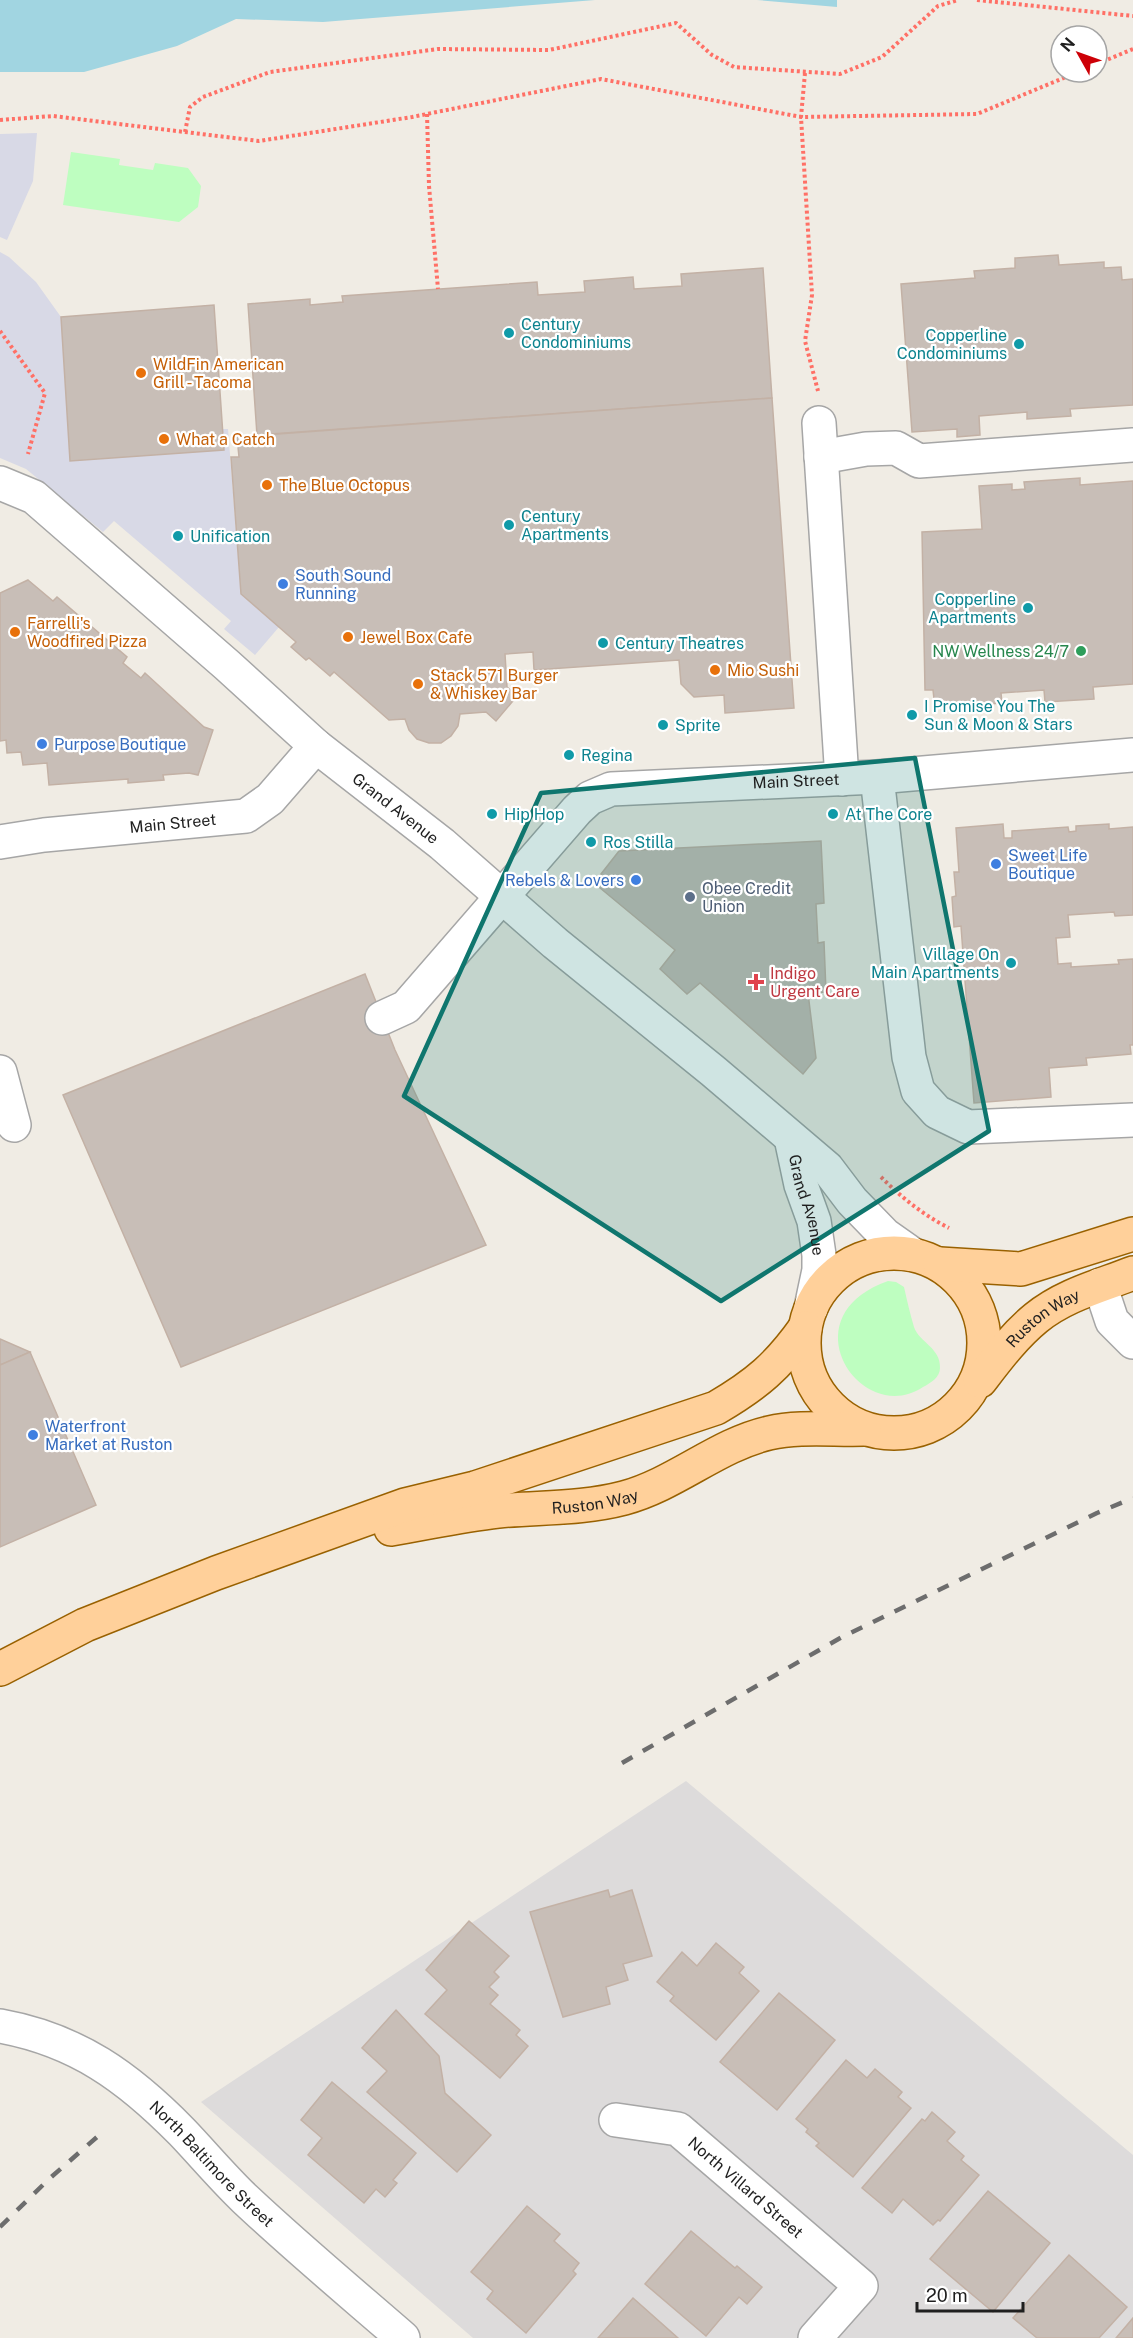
<svg xmlns="http://www.w3.org/2000/svg" width="1133" height="2338" font-family="'Public Sans',sans-serif">
	<rect width="100%" height="100%" fill="#f0ece4"/>
	<polygon fill="#dddbdb" points="686,1781 1133,2155 1133,2338 473,2338 201,2102"/>
	<g fill="#befec0">
		<polygon points="71,152 120,159 119,165 153,170 155,163 188,168 201,186 198,207 179,222 63,205"/>
		<path d="M888,1281L896,1282L904,1287C907,1300 910,1314 914,1327C919,1342 941,1348 940,1368C940,1377 931,1383 923,1387C862,1428 786,1317 888,1281Z"/>
	</g>
	<g fill="#d8d9e6">
		<polygon points="37,133 33,181 7,240 0,237 0,134"/>
		<polygon points="0,252 9,257 36,282 61,317 70,461 223,450 222,429 228,429 241,594 279,627 255,655 224,629 231,621 114,521 103,532 26,469 0,458"/>
	</g>
	<g fill="#a1d5e1">
		<polygon points="0,0 595,0 323,22 236,19 177,46 84,72 0,72"/>
		<polygon points="757,0 837,0 837,7"/>
	</g>
	<g fill="#c8beb7" stroke="#c3b1a5" stroke-width="1.5">
		<polygon points="1058,255 1059,265 1104,262 1104,268 1121,267 1122,280 1133,279 1133,405 1070,409 1071,416 1027,419 1027,412 979,416 980,435 957,437 957,429 912,432 901,284 975,278 974,271 1015,268 1015,258"/>
		<polygon points="763,268 772,398 257,435 248,304 310,299 310,305 343,302 342,296 537,282 538,295 585,292 584,281 633,277 634,289 682,286 681,274"/>
		<polygon points="214,305 224,450 70,461 61,317"/>
		<polygon points="772,398 794,708 725,713 724,695 694,697 681,684 679,660 534,670 533,652 505,654 507,687 517,696 496,721 486,712 460,714 458,726 451,736 441,743 429,743 417,739 409,730 405,719 389,720 334,672 330,676 309,658 306,660 291,647 296,642 241,594 231,457 239,457 237,437"/>
		<polygon points="1080,478 1080,485 1133,481 1133,684 1093,687 1094,699 1045,702 1044,690 1001,693 1002,703 935,708 933,690 925,690 922,532 982,529 979,486 1012,484 1012,490 1025,489 1024,482"/>
		<polygon points="28,580 53,601 57,597 127,657 123,663 141,678 145,673 204,727 213,730 198,775 189,773 163,775 164,780 128,783 128,779 49,785 47,763 23,765 21,752 7,753 6,740 0,741 0,593"/>
		<polygon points="1003,824 1004,838 1012,838 1012,831 1068,827 1069,832 1076,831 1076,826 1109,824 1109,829 1133,827 1133,915 1115,916 1114,912 1068,915 1070,937 1056,938 1058,964 1071,963 1071,967 1119,964 1118,960 1133,959 1133,1045 1130,1045 1131,1054 1086,1058 1087,1065 1049,1068 1051,1097 974,1103 961,926 954,927 952,897 956,896 954,872 959,872 956,828"/>
		<polygon points="821,841 824,903 816,904 818,943 824,942 826,992 808,993 816,1058 803,1074 700,983 687,994 660,969 675,950 594,883 619,851"/>
		<polygon points="365,974 395,1050 486,1245 181,1367 63,1095"/>
		<polygon points="0,1339 30,1352 0,1365"/>
		<polygon points="30,1352 96,1505 0,1547 0,1365"/>
		<polygon points="608,1890 610,1897 632,1890 652,1956 623,1964 628,1980 606,1987 610,2004 563,2017 530,1912"/>
		<polygon points="469,1921 509,1956 494,1972 499,1977 489,1987 498,1995 490,2004 520,2030 516,2035 528,2046 500,2078 425,2014 447,1990 426,1970"/>
		<polygon points="716,1943 744,1967 739,1973 759,1991 716,2040 670,2001 674,1996 657,1982 682,1952 697,1966"/>
		<polygon points="779,1993 835,2040 777,2110 720,2062"/>
		<polygon points="396,2010 439,2056 445,2093 491,2135 457,2172 367,2092 387,2071 362,2048"/>
		<polygon points="846,2060 867,2078 875,2069 902,2092 898,2097 911,2108 853,2177 816,2146 819,2143 806,2132 808,2129 796,2119"/>
		<polygon points="332,2082 416,2153 393,2180 397,2183 385,2197 376,2189 364,2203 308,2155 322,2138 301,2120"/>
		<polygon points="932,2112 955,2132 947,2141 964,2156 961,2160 979,2175 940,2221 938,2220 933,2225 903,2199 892,2213 862,2188 922,2119 925,2121"/>
		<polygon points="988,2191 1050,2243 993,2312 930,2259"/>
		<polygon points="527,2206 560,2234 554,2241 579,2263 573,2271 576,2274 526,2333 487,2299 493,2291 471,2272"/>
		<polygon points="691,2231 735,2268 737,2266 762,2287 747,2304 739,2297 706,2336 645,2284"/>
		<polygon points="1069,2255 1127,2307 1099,2338 1037,2338 1013,2318"/>
		<polygon points="633,2298 678,2338 598,2338"/>
		<polygon points="1133,2318 1133,2338 1116,2338"/>
	</g>
	<g fill="none" stroke-linecap="round" stroke-linejoin="round">
		<defs>
			<g id="minor">
				<polyline points="819,423 842,779"/>
				<polyline points="821,457 866,449 896,448 919,461 1133,445"/>
				<path id="s1" d="M0,483L34,497L227,665L316,746L442,844L555,943L713,1071L827,1168L852,1201L885,1235L912,1254"/>
				<polyline points="877,777 909,1057 918,1091 937,1112 968,1127 1133,1120"/>
				<path id="s2" d="M0,842L44,835L246,816L270,799L316,746"/>
				<path id="s3" d="M382,1018L406,1007L577,810L590,798L611,789L877,777L1133,755"/>
				<polyline points="0,1072 14,1125"/>
				<path id="s4" d="M791,1138L801,1185L814,1221L819,1255V1270L811,1308"/>
				<polyline points="1100,1285 1112,1321 1133,1342"/>
				<path id="s5" d="M0,2026C77,2040 128,2077 182,2132C203,2154 223,2178 245,2199C296,2247 350,2292 403,2338"/>
				<path id="s6" d="M616,2120L678,2129L861,2286L815,2338"/>
			</g>
			<g id="major">
				<circle cx="894" cy="1343" r="90"/>
				<polyline points="940,1264 1021,1269 1133,1234"/>
				<path id="s7" d="M980,1381C997,1359 1014,1336 1036,1318C1064,1295 1100,1286 1133,1273"/>
				<path id="s8" d="M391,1529C427,1523 462,1515 498,1511C542,1507 582,1509 624,1498C676,1484 717,1445 769,1433C799,1426 833,1430 864,1429"/>
				<path d="M0,1669L85,1625L216,1573L405,1505L475,1488L716,1408C757,1384 778,1366 805,1328"/>
			</g>
		</defs>
		<use href="#minor" stroke="#a6a6a6" stroke-width="36"/>
		<use href="#major" stroke="#996100" stroke-width="36"/>
		<g stroke="#ff7066" stroke-width="4" stroke-dasharray="3 3" stroke-linecap="butt">
			<polyline points="977,0 1133,16"/>
			<polyline points="1097,64 1133,49"/>
			<polyline points="805,73 801,117 812,295 805,341 818,391"/>
			<polyline points="427,114 429,186 438,289"/>
			<polyline points="0,120 53,116 259,141 412,117 601,79 801,117 977,114 1078,72"/>
			<polyline points="185,132 190,107 203,97 270,72 438,49 549,50 676,23 712,55 734,67 840,74 882,57 938,6 958,0"/>
			<polyline points="0,331 45,393 28,454"/>
			<path d="M881,1177C901,1197 923,1215 949,1228"/>
		</g>
		<use href="#minor" stroke="#fff" stroke-width="33"/>
		<use href="#major" stroke="#ffd09a" stroke-width="33"/>
		<g stroke="#6d6d6d" stroke-width="4.5" stroke-dasharray="12 12" stroke-linecap="butt">
			<polyline points="622,1763 842,1637 1097,1513 1133,1498"/>
			<polyline points="0,2227 49,2179 105,2130"/>
		</g>
	</g>
	<path fill="#0f766e" fill-opacity="0.2" stroke="#0f766e" stroke-width="4.5" stroke-linejoin="round" d="M915,758L989,1131L721,1301L404,1096L541,793Z"/>
	<g fill="#0f9aa8" stroke="#fff" stroke-width="2">
		<circle cx="509" cy="333" r="6"/>
		<circle cx="1019" cy="344" r="6"/>
		<circle cx="509" cy="525" r="6"/>
		<circle cx="178" cy="536" r="6"/>
		<circle cx="1028" cy="608" r="6"/>
		<circle cx="603" cy="643" r="6"/>
		<circle cx="912" cy="715" r="6"/>
		<circle cx="663" cy="725" r="6"/>
		<circle cx="569" cy="755" r="6"/>
		<circle cx="492" cy="814" r="6"/>
		<circle cx="833" cy="814" r="6"/>
		<circle cx="591" cy="842" r="6"/>
		<circle cx="1011" cy="963" r="6"/>
	</g>
	<g fill="#e8710a" stroke="#fff" stroke-width="2">
		<circle cx="141" cy="373" r="6"/>
		<circle cx="164" cy="439" r="6"/>
		<circle cx="267" cy="485" r="6"/>
		<circle cx="15" cy="632" r="6"/>
		<circle cx="348" cy="637" r="6"/>
		<circle cx="715" cy="670" r="6"/>
		<circle cx="418" cy="684" r="6"/>
	</g>
	<g fill="#3f7fe0" stroke="#fff" stroke-width="2">
		<circle cx="283" cy="584" r="6"/>
		<circle cx="42" cy="744" r="6"/>
		<circle cx="996" cy="864" r="6"/>
		<circle cx="636" cy="880" r="6"/>
		<circle cx="33" cy="1435" r="6"/>
	</g>
	<circle fill="#2e9e5b" stroke="#fff" stroke-width="2" cx="1081" cy="651" r="6"/>
	<circle fill="#5c6f8a" stroke="#fff" stroke-width="2" cx="690" cy="897" r="6"/>
	<path fill="#e0444e" stroke="#fff" stroke-width="2" d="M753 973h6v6h6v6h-6v6h-6v-6h-6v-6h6z"/>
	<g text-anchor="middle" dominant-baseline="central" stroke-width="4.5" stroke-linejoin="round" paint-order="stroke">
		<g font-size="16" fill="#0d838f" stroke="#fff" text-anchor="start">
			<text x="521" y="324">Century<tspan x="521" dy="18">Condominiums</tspan></text>
			<text x="1007" y="335" text-anchor="end">Copperline<tspan x="1007" dy="18">Condominiums</tspan></text>
			<text x="521" y="516">Century<tspan x="521" dy="18">Apartments</tspan></text>
			<text x="190" y="536">Unification</text>
			<text x="1016" y="599" text-anchor="end">Copperline<tspan x="1016" dy="18">Apartments</tspan></text>
			<text x="615" y="643">Century Theatres</text>
			<text x="924" y="706">I Promise You The<tspan x="924" dy="18">Sun &amp; Moon &amp; Stars</tspan></text>
			<text x="675" y="725">Sprite</text>
			<text x="581" y="755">Regina</text>
			<text x="504" y="814">Hip Hop</text>
			<text x="845" y="814">At The Core</text>
			<text x="603" y="842">Ros Stilla</text>
			<text x="999" y="954" text-anchor="end">Village On<tspan x="999" dy="18">Main Apartments</tspan></text>
		</g>
		<g font-size="16" fill="#c56008" stroke="#fff" text-anchor="start">
			<text x="153" y="364">WildFin American<tspan x="153" dy="18">Grill - Tacoma</tspan></text>
			<text x="176" y="439">What a Catch</text>
			<text x="279" y="485">The Blue Octopus</text>
			<text x="27" y="623">Farrelli's<tspan x="27" dy="18">Woodfired Pizza</tspan></text>
			<text x="360" y="637">Jewel Box Cafe</text>
			<text x="727" y="670">Mio Sushi</text>
			<text x="430" y="675">Stack 571 Burger<tspan x="430" dy="18">&amp; Whiskey Bar</tspan></text>
		</g>
		<g font-size="16" fill="#366cbe" stroke="#fff" text-anchor="start">
			<text x="295" y="575">South Sound<tspan x="295" dy="18">Running</tspan></text>
			<text x="54" y="744">Purpose Boutique</text>
			<text x="1008" y="855">Sweet Life<tspan x="1008" dy="18">Boutique</tspan></text>
			<text x="624" y="880" text-anchor="end">Rebels &amp; Lovers</text>
			<text x="45" y="1426">Waterfront<tspan x="45" dy="18">Market at Ruston</tspan></text>
		</g>
		<g font-size="16" fill="#27864d" stroke="#fff" text-anchor="end">
			<text x="1069" y="651">NW Wellness 24/7</text>
		</g>
		<g font-size="16" fill="#1f1f1f" stroke="#fff">
			<text stroke="none"><textPath href="#s3" startOffset="513">Main Street</textPath></text>
			<text stroke="none"><textPath href="#s1" startOffset="514">Grand Avenue</textPath></text>
			<text stroke="none"><textPath href="#s2" startOffset="174">Main Street</textPath></text>
			<text stroke="none"><textPath href="#s4" startOffset="69">Grand Avenue</textPath></text>
			<text stroke="none"><textPath href="#s7" startOffset="90">Ruston Way</textPath></text>
			<text stroke="none"><textPath href="#s8" startOffset="206">Ruston Way</textPath></text>
			<text stroke="none"><textPath href="#s5" startOffset="258">North Baltimore Street</textPath></text>
			<text stroke="none"><textPath href="#s6" startOffset="152">North Villard Street</textPath></text>
		</g>
		<g font-size="16" fill="#4e5e75" stroke="#fff" text-anchor="start">
			<text x="702" y="888">Obee Credit<tspan x="702" dy="18">Union</tspan></text>
		</g>
		<g font-size="16" fill="#be3a42" stroke="#fff" text-anchor="start">
			<text x="770" y="973">Indigo<tspan x="770" dy="18">Urgent Care</tspan></text>
		</g>
	</g>
	<g transform="translate(1079 54) rotate(310)"><circle r="28" fill="#ffffff" stroke="#a5a5a5" stroke-width="1.5"/>
	<path d="M0-4.5L10 22L0 15L-10 22Z" fill="#cd0007"/>
	<text y="-9" font-size="16" font-weight="bold" text-anchor="middle" fill="#1f1f1f">N</text>
	</g>
	<path d="M917 2302v9h106v-9" fill="none" stroke="#1f1f1f" stroke-width="3"/>
	<text x="926" y="2302" font-size="18" fill="#1f1f1f" stroke="#ffffff" stroke-width="4.5" paint-order="stroke">20 m</text>
</svg>
